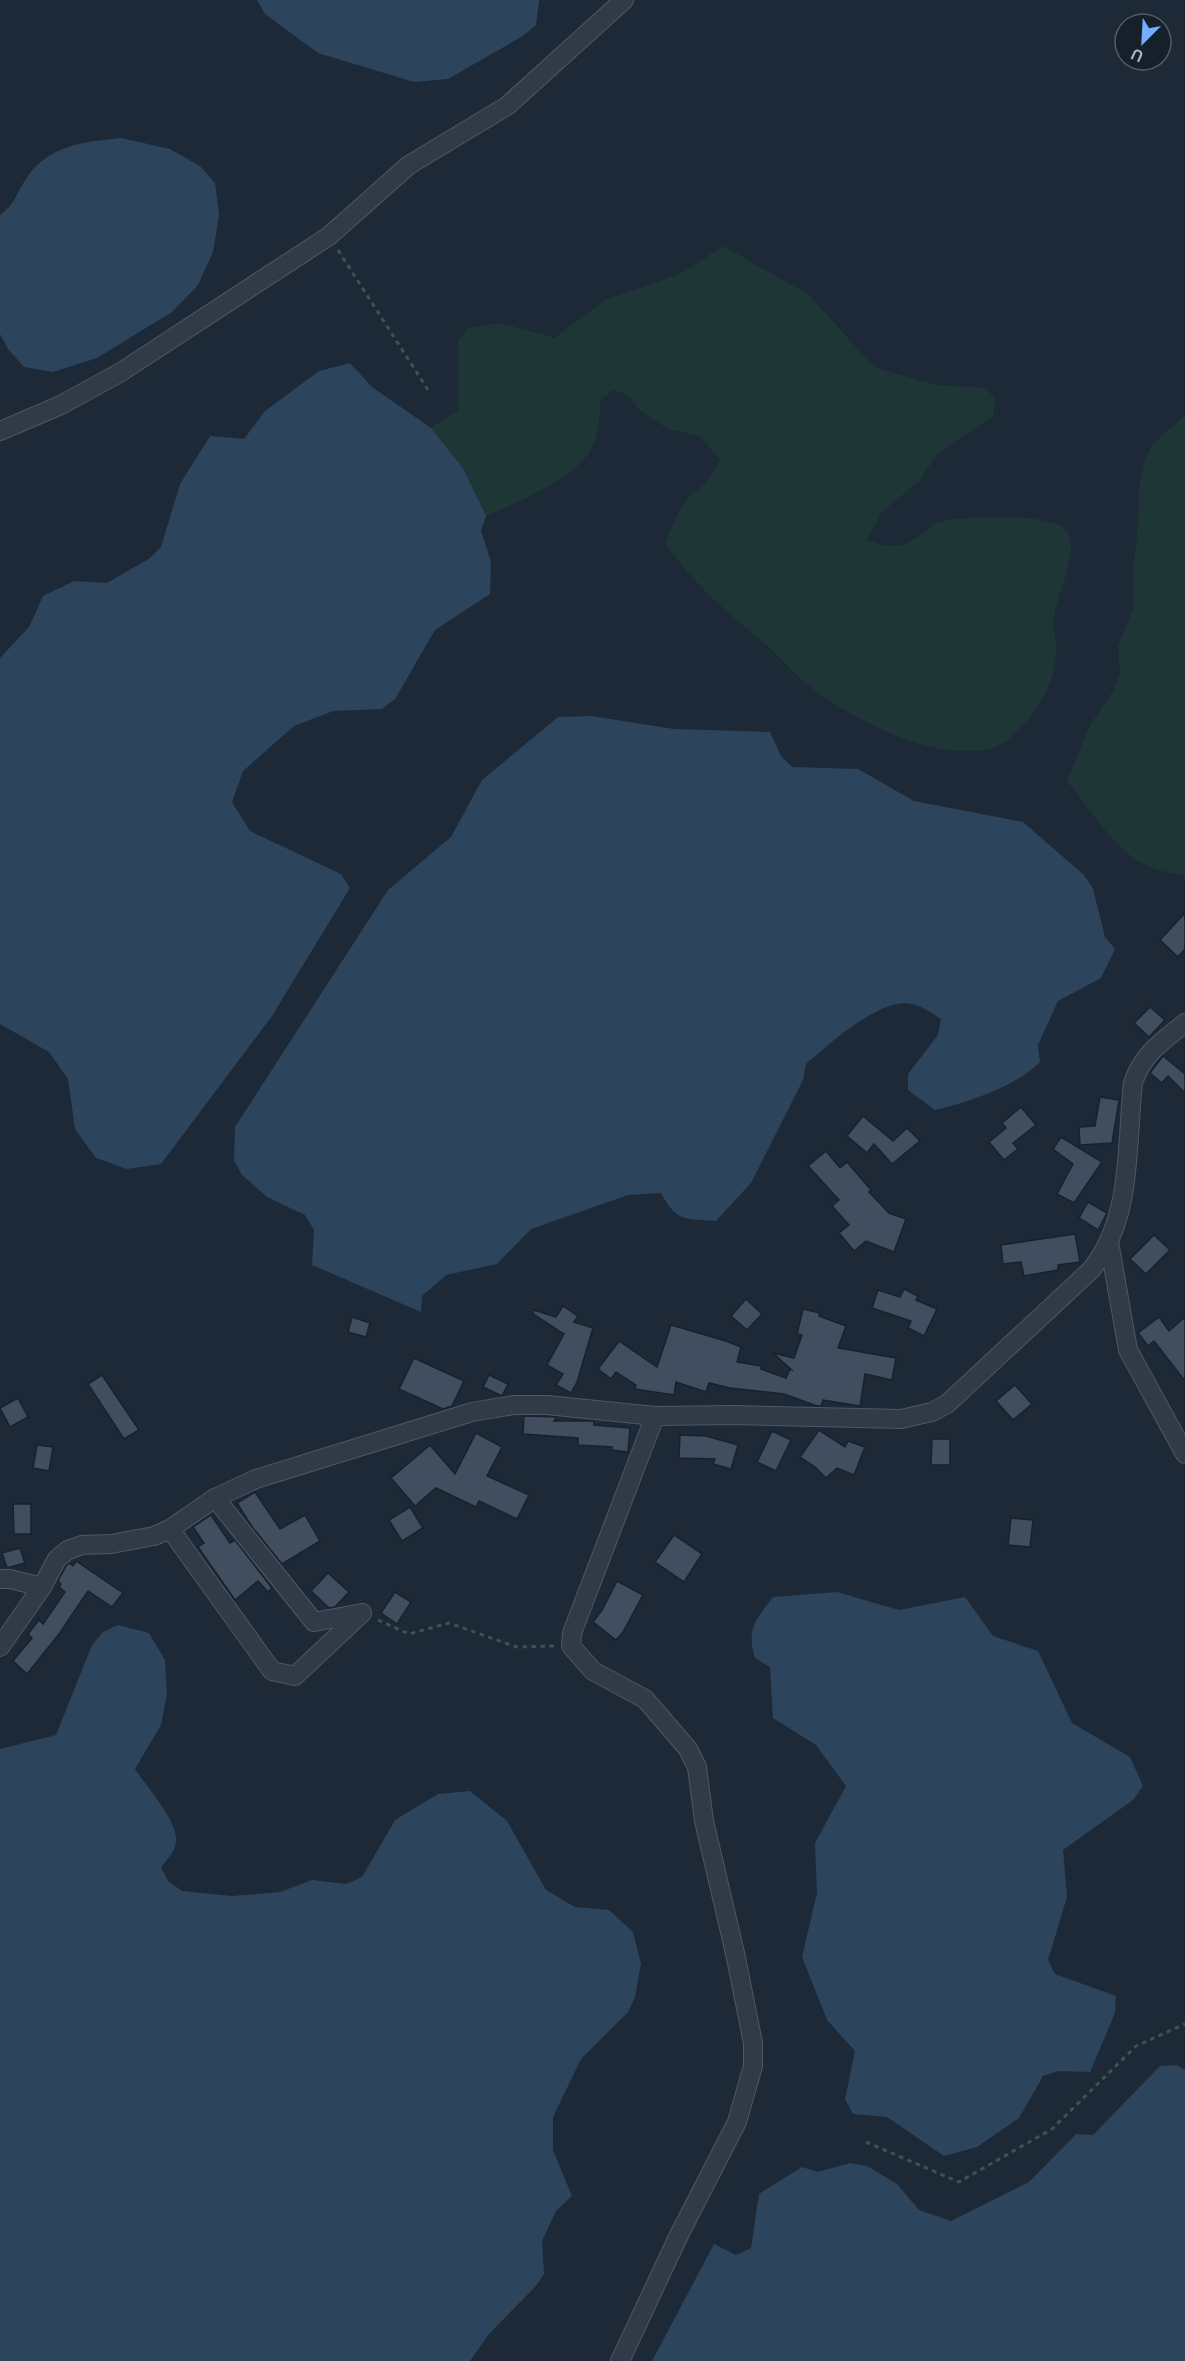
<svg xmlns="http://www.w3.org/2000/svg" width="1185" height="2361" font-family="Figtree,sans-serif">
	<rect width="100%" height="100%" fill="#1d2936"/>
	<g fill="#1f3637">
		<path d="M723,246L808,294L874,367L936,385L986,388L996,400L993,416L938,453L920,480L882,512L867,540C893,549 902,549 925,532C930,528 933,524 940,522C963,515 1045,513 1064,528C1082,543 1058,596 1054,615C1051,625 1056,635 1056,646C1057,669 1049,690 1036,709C1030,719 1011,739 1001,744C947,771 852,719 809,686C792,673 780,656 763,642C727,613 692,582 665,543L677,515L689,496L704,485L721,460L699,436L668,429L639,410L628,395L613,390L601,400C599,414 599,433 593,446C580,476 516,504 486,516L463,468L431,428L458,410V341L468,328L501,323L554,338L605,300L682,273Z"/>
		<path d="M1185,415V876C1169,873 1154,870 1140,862C1115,848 1085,804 1067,781L1090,725L1113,691L1120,673L1118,646L1133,608V572L1138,527L1139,489L1145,459L1154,443Z"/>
	</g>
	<g fill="#2d445d">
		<polygon points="257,0 539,0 536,25 523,36 448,79 414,82 318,53 265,14"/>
		<path d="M121,138L170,149L200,166L215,183L219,215L213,252L198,285L172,312L97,358L53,372L24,367L8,349L0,334V215C15,204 15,196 24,182C46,145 83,142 121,138Z"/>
		<polygon points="350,363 372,387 431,428 463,468 486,516 481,531 491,562 490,594 435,630 395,699 382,709 333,711 294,726 243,771 232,802 250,831 341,874 350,888 272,1016 161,1164 127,1169 96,1158 75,1129 68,1079 49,1052 0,1024 0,658 29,627 43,596 74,581 107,583 150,558 161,547 180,484 210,436 244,439 265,411 319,371"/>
		<path d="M591,716L674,729L770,732L781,756L792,767L858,769L914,801L1023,822L1084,875L1093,889L1105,937L1115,949L1101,978L1058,1001L1038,1045L1040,1062C1015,1087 969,1102 935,1110L908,1090V1074L938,1035L941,1019C933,1014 922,1006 912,1004C881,996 828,1045 806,1064L803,1080L751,1183L716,1221C685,1218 677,1223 661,1193L628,1195L531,1229L497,1264L446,1275L422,1296L421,1312L312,1265L314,1230L305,1215L267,1197L242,1175L234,1160L235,1127L388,890L451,837L482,780L558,717Z"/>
		<path d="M837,1592L899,1610L965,1597L993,1636L1038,1651L1072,1723L1130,1757L1143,1786L1133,1800L1063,1850L1067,1897L1048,1960L1055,1974L1116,1996L1115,2013L1090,2072L1059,2071L1043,2076L1019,2118L977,2147L944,2156L887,2117L853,2114L845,2099L855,2051L827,2020L802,1957L817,1893L815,1843L846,1786L816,1745L773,1718L770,1667L755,1658C746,1628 756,1620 773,1597Z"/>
		<path d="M118,1625L149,1633L165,1660L167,1693L161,1725L135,1769C146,1786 176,1819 176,1838C177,1850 168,1859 161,1867L168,1881L182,1891L232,1896L280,1892L312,1880L346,1884L362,1877L395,1820L438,1794L470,1791L507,1821L546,1890L575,1907L609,1910L633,1932L641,1964L635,1997L628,2012L581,2059L553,2117V2150L572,2196L556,2211L542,2241L544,2274L535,2287L489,2334L470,2361H0V1749L56,1735L92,1645L103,1632Z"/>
		<polygon points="1177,2065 1185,2070 1185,2361 652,2361 714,2244 736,2255 751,2248 759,2194 802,2167 818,2172 850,2163 867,2166 897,2184 919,2210 951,2221 1029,2182 1076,2134 1093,2135 1160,2066"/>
	</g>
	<g fill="#404e5f" stroke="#18222d" stroke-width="1.5">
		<polygon points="1185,913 1185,949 1178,957 1160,940"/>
		<polygon points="1150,1007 1165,1020 1149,1037 1134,1023"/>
		<polygon points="1163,1056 1185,1074 1185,1093 1168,1076 1162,1083 1150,1073"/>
		<polygon points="1100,1097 1119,1100 1112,1143 1080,1145 1079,1127 1095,1126"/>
		<polygon points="1021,1107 1036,1125 1013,1143 1018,1149 1004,1160 989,1142 1006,1128 1002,1123"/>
		<polygon points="863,1116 893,1141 907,1128 920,1141 892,1164 874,1144 867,1153 847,1136"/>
		<polygon points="1061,1137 1102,1162 1074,1203 1057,1194 1073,1164 1053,1149"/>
		<polygon points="826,1151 840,1168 847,1162 871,1190 869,1192 889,1213 906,1219 894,1252 866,1241 854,1251 839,1233 849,1225 832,1206 839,1200 808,1166"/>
		<polygon points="1088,1202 1107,1213 1098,1230 1079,1218"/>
		<polygon points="1075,1234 1080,1262 1058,1265 1058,1270 1024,1276 1021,1262 1003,1264 1001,1245"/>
		<polygon points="1154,1235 1170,1250 1146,1274 1130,1259"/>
		<polygon points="904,1289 918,1296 916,1300 937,1309 924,1336 908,1328 911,1321 872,1308 878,1290 900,1297"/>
		<polygon points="746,1299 762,1314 747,1330 731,1316"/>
		<polygon points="563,1306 578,1316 574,1322 593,1328 577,1382 571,1393 556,1385 563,1374 547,1365 564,1334 533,1314 534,1310 556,1317"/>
		<polygon points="803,1309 820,1313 819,1316 846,1326 838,1348 896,1358 892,1380 865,1374 860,1406 823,1400 821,1406 817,1406 784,1394 730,1388 709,1383 706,1392 676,1382 674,1395 635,1389 636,1385 616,1372 611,1379 598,1369 619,1341 657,1367 671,1325 726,1341 741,1347 737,1362 761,1366 761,1369 786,1378 790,1369 793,1371 773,1353 794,1358 802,1335 797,1334"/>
		<polygon points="352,1317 370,1323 366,1337 348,1332"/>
		<polygon points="1159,1317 1169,1331 1185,1317 1185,1381 1154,1341 1148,1346 1138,1333"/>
		<polygon points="414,1358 464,1381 452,1406 443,1409 399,1389"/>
		<polygon points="102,1375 139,1430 124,1439 88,1384"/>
		<polygon points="489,1375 508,1384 502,1396 483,1387"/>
		<polygon points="1015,1385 1032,1404 1013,1420 996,1401"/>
		<polygon points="18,1398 28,1417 10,1427 0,1408"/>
		<polygon points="524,1416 557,1417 554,1421 594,1421 594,1425 630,1428 628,1452 612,1450 612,1447 578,1445 578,1438 523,1434"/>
		<polygon points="819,1430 845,1447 848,1441 865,1447 854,1475 837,1468 826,1478 815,1467 800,1457"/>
		<polygon points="772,1431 791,1440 776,1471 757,1462"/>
		<polygon points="476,1433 502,1447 487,1476 529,1495 517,1519 479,1501 476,1507 436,1488 415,1506 391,1478 430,1445 455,1474"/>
		<polygon points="680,1435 706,1436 738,1445 731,1469 713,1464 715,1459 679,1458"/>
		<polygon points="932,1439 950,1439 950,1465 931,1465"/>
		<polygon points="37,1445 53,1447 49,1471 33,1468"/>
		<polygon points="255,1492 280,1529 305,1515 320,1541 282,1564 253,1528 237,1503"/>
		<polygon points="13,1504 31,1504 31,1534 14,1534"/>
		<polygon points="410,1507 423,1528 402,1541 389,1520"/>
		<polygon points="211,1515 230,1543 235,1540 272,1588 268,1592 258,1581 235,1600 198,1547 204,1543 193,1527"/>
		<polygon points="1011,1518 1033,1520 1030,1547 1008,1545"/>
		<polygon points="674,1535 702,1554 684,1582 655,1562"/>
		<polygon points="20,1548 25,1563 7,1568 2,1553"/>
		<polygon points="76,1561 123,1593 112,1607 88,1591 59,1634 27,1674 13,1661 32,1638 28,1634 39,1620 43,1624 65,1592 59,1587 61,1584 58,1581 66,1566 69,1563 73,1566"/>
		<polygon points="328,1573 349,1592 335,1607 329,1608 311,1591"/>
		<polygon points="617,1581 643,1595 623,1632 616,1640 593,1622 602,1610"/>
		<polygon points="395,1592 411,1602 397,1624 381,1613"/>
	</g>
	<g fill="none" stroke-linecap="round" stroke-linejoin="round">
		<defs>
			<g id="minor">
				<polyline points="0,431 61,405 121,372 329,236 409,165 507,106 624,0"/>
				<polyline points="1109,1242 1128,1350 1185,1454"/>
				<polyline points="215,1498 314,1622 362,1613"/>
				<polyline points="170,1529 272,1671 295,1676 362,1613"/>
				<polyline points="0,1579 10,1579 42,1587"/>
				<path d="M0,1647L42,1587L57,1559L68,1550L82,1545L111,1544L154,1536L170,1529L215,1498L256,1479L472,1412L514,1405H547L655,1416L735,1415L901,1419L932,1412L947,1404L1091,1270C1133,1218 1126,1146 1133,1083C1143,1053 1162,1042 1185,1023"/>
				<polyline points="620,2361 679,2235 737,2122 753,2066 753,2043 735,1953 704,1821 697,1767 688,1749 645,1699 593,1671 571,1646 572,1633 655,1416"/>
			</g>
		</defs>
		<use href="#minor" stroke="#4e5865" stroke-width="20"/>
		<g stroke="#3c5355" stroke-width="3" stroke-dasharray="4.5 4.5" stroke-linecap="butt">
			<polyline points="338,250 428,390"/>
			<polyline points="378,1620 409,1634 449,1623 517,1647 554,1646"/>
			<polyline points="866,2142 959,2182 1052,2129 1136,2046 1185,2024"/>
		</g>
		<use href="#minor" stroke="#303b47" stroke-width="18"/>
	</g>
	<g transform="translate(1143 42) rotate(204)"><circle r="28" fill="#16202b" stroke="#515c68" stroke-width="1.5"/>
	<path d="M0-4.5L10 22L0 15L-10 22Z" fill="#74b0ff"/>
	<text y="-9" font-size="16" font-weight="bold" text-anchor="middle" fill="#aab5c4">U</text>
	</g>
</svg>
